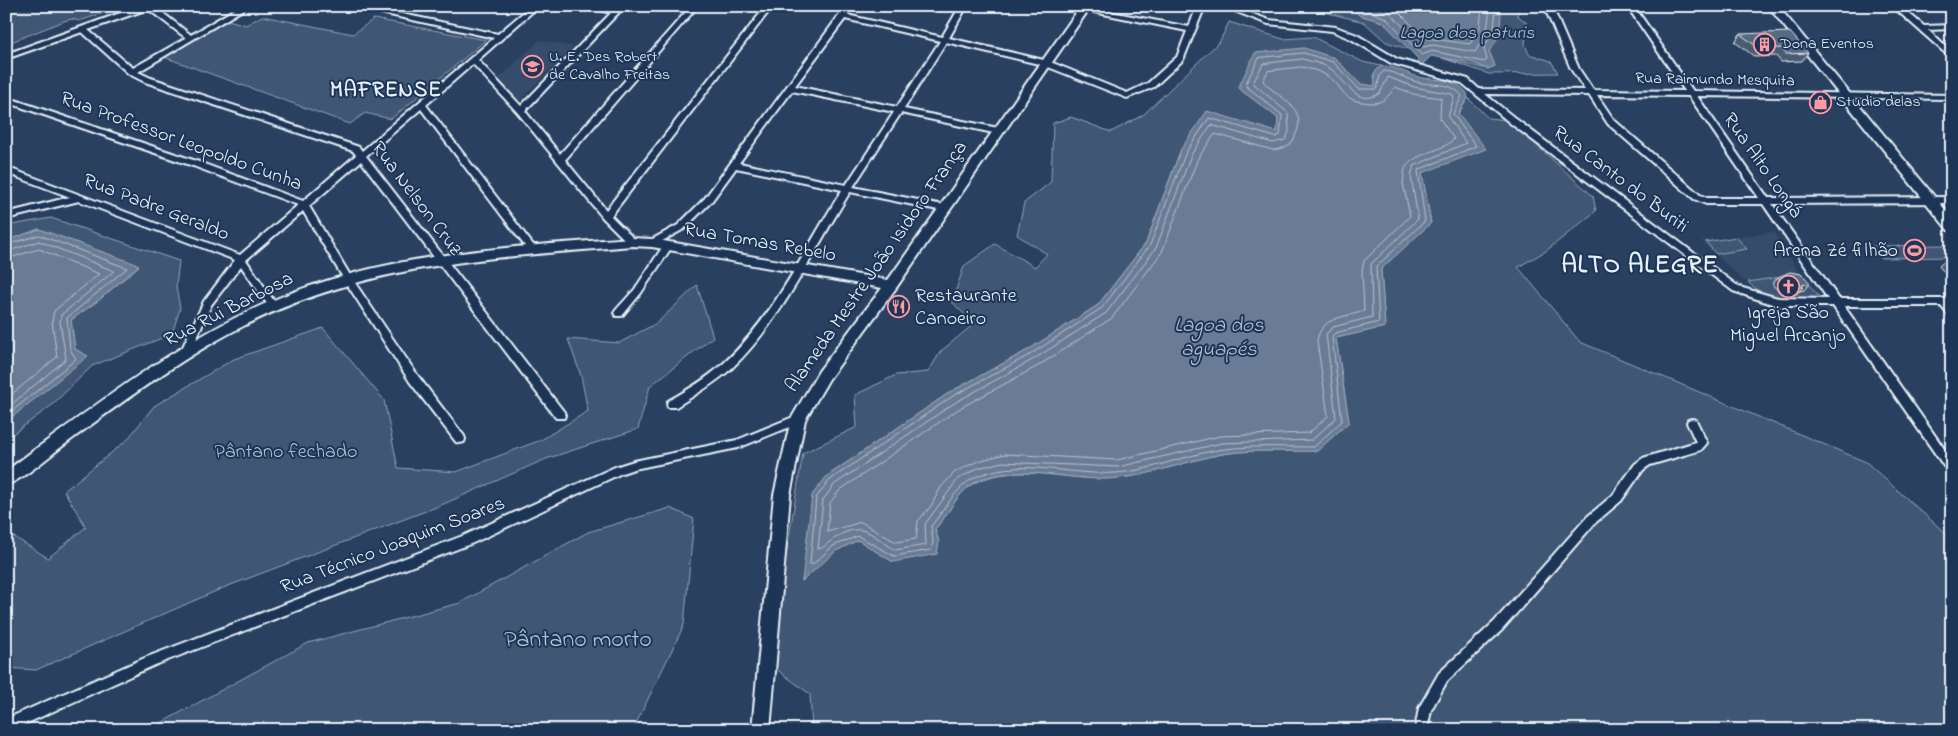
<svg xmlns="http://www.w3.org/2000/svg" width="1958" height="736" font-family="'Indie Flower',sans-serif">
	<rect width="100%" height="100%" fill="#294061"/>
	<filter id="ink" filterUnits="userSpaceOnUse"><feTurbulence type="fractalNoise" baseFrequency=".02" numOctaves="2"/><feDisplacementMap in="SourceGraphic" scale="10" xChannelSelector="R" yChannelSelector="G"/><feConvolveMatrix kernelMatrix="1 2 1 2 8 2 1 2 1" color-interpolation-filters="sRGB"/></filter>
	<g filter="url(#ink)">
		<g fill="#364d6b">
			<polygon points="540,40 573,47 512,108 492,85"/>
			<polygon points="1774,232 1800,274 1748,282 1743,280 1701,241"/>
		</g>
		<g fill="#415774" stroke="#94a4b6">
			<polygon points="6,6 111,6 107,12 79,21 72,19 64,21 6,44"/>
			<polygon points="1300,6 1349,6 1359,15 1383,22 1411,50 1386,42 1364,22"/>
			<polygon points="1499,6 1520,6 1517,15 1527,23 1525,45 1529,54 1551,61 1558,73 1489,74 1442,58 1487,69 1495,66 1489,51 1501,8"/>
			<polygon points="262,16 353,34 374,19 486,40 391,119 365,113 350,124 164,57 228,20 246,25"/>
			<path d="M1229,22L1283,39L1313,37L1363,62L1381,66L1374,73L1375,86L1360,84L1335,58L1238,88L1278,118L1277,132L1181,149L1146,243L1098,305L1028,350L950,392L827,476L802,581L836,551L858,540L893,562L939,542L935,529C952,511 958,487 984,479C1027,464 1075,483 1119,478C1154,475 1188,460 1223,454C1253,449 1286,452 1317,451L1349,422L1336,338L1385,327L1381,269L1431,223L1422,173L1468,98L1488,118L1508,120L1593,196L1596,211L1546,251L1518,267L1580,342L1866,462L1952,539V730H812L810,694L768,663L803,453L857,427L855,395L896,375L928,372L941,351L974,324L952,302L964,266L995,244L1035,267L1047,254L1017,235L1024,203L1051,182L1053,123L1071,117L1111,132L1143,115L1220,41Z"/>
			<polygon points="51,218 179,261 176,287 180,308 172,334 92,366 51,406 6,439 6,422 87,356 75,349 71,320 99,300 139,266 39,229 6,241 6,226"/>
			<polygon points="1736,237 1747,249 1716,254 1706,242"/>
			<polygon points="1952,245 1952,257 1881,258 1871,246"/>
			<path d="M1800,274L1821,299C1795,300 1768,303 1748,282Z"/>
			<polygon points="697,285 713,337 650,386 638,429 546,459 439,506 223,588 36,670 6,668 6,532 48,558 86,527 64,491 127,440 154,406 234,359 323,328 384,400 398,468 456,472 541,440 588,411 581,376 568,339 619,343 657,323"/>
			<polygon points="670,508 694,519 684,625 633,730 148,730 308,643 460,603 588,532"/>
		</g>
		<g fill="#6b7c95" stroke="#9dabbd">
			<path d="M1349,6H1499L1501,8C1501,23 1500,41 1489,51L1495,66L1488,69L1472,63L1431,56L1421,66L1418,65V59L1383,22L1359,15Z"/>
			<path d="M1304,48L1335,58L1360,84L1375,86L1374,73L1381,66C1396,66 1405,73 1419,77C1436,81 1455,77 1467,93L1468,98L1458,113L1486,149L1422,173L1431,223L1381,269L1385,327L1336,338L1349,422L1317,451C1286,452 1253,449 1222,454C1188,460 1154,475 1119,478C1075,483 1027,464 984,478C958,487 952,511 935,529L939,542L937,554L893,562L858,540L836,551L802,581L812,495L827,476L950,392L1028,350L1098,305L1146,243L1181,149L1207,111L1277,132L1278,118L1238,88L1255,53Z"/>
			<polygon points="39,229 139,265 99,300 71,320 75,349 88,356 6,422 6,241"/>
		</g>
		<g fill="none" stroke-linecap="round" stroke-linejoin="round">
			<g stroke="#b6c2d0" stroke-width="1">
				<polyline points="1356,6 1386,18 1422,55 1432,51 1484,62 1487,60 1484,49 1494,29 1496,6"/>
				<polyline points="1370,6 1390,13 1423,47 1433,45 1475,52 1487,31 1490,6"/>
				<polyline points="1393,6 1425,38 1470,44 1480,27 1482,6"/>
				<path d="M1304,53L1333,62L1359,89H1377L1380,75L1384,71C1395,72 1404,78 1414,81C1431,87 1450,80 1462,96L1453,114L1476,146L1418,170L1425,221L1376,267L1379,322L1335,333L1332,336L1342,421L1314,447C1280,447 1245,445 1212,451C1180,457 1149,471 1116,473C1071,476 1024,458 980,475C957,484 946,508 931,526L933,542L931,550L894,556L858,536L833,546L813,564H810L816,498L830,480L953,396L1031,354L1102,308L1150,245L1186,152L1209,118L1275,137L1280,135L1282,115L1245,85L1259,58Z"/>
				<path d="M1303,59C1311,62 1322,63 1329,68C1346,78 1355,109 1380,93L1388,77L1414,87L1452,94L1454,97L1448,117L1466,143L1414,166L1411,176L1418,219L1371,264L1372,317L1333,327L1326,334L1336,418L1312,440L1222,443L1118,467L1002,462L978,468L958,479L925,524L926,545L895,550C872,535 862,520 835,538C829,542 824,548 818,549L823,500L835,484L956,402L1034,359L1106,313L1156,248L1191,155L1211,125L1273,143L1285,140L1289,132L1288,113L1253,83L1263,64Z"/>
				<path d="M1302,67C1309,69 1318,70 1324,74C1347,86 1336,101 1371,103C1384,103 1388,97 1395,87L1413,94L1441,98L1440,119L1454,139C1441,153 1419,150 1405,168L1403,183L1410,216L1364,261L1362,270L1364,311C1344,318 1321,316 1317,341L1328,416L1309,433L1220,436L1117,460L1005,454L978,461L955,472L941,487L931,506L918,521L916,539L896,542L861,522L827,532L830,503L840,490L960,408L1038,366L1112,318L1162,252L1198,158L1215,134L1273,150C1283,149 1291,146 1295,136C1310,107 1277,98 1263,81L1268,71Z"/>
				<polyline points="6,245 39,235 127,268 67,318 70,349 76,359 6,416"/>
				<polyline points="6,252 39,241 114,271 61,315 60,322 66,359 6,409"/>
				<polyline points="6,259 39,249 99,274 54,311 52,321 57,357 6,399"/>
			</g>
			<defs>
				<g id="street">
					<path d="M140,6H154L191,35L240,6H249L138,72L151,78L359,147L362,151L494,38L349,6H364L498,34L531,6H539L478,60L521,106L611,13L585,6H600L615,9L618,6H625L525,111L560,154L691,6H698L565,160L606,210L766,6H773L611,216L637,242L635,244H629L603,218L518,113L473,64L426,105L537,250L539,252L537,254H531L421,109L366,156L564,412L565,415L564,418H556L361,161L309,206L351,277L418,376L464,436L465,439L464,442L460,443L456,442L410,382L345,281L303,211L246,260L276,304L278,306L276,308H270L241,266L211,305L191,351L186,355L181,351L204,301L235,260L79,201L6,219V213L70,197L6,173V167L240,255L298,205L193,166L6,102V97L199,162L303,201L356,155L353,151L145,82L129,74L82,32L6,59V54ZM148,9L186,38L133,68L88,30Z"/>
					<path d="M829,6H853L847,15L942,37L960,6H967L949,38L1048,61L1127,93L1148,83L1177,57L1187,31L1064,6H1080L1189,27L1197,6H1205L1183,60L1154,87L1127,98L1043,65L946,42L904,109L998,128L1002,131L998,134L901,113L853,187L943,205L946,206L947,208L946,210L943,211L850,192C813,251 783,319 732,368C715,383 695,395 676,407H668L667,404L668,401C688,390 708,378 725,362C776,314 805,248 842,190L736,168L711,202L684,229L655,245H649L647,243L649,241L678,225L705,198L843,10ZM845,19L940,41L897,107L795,86ZM792,91L894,112L846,185L739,163Z"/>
					<path d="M1221,6H1232L1269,20L1336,27L1357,35L1397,59L1468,79L1479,89L1585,90L1571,69L1544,6H1552L1579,69L1593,90L1685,91L1627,6H1634L1693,91L1952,95V99L1697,96L1768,198L1952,197V203L1772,204L1839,299H1952V316H1949L1941,306H1844L1952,460V473L1948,472L1833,306H1778L1733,291L1510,123L1462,83L1391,63L1351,39L1332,31L1268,24ZM1485,94L1589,95L1608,124L1694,199L1706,204H1763L1828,299L1778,298L1739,287L1516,119ZM1597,95L1689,96L1759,198H1707L1700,195L1614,120Z"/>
					<polygon points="1892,6 1900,6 1924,26 1952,25 1952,29 1928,30 1952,53 1952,59"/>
					<polygon points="668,242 673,245 641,293 622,316 616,316 614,313 616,310 635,289 665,243"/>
					<polygon points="798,415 802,416 803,419 802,422 738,448 634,469 622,473 473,543 155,665 12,730 6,730 6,719 147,657 465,535 615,467 634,461 737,440"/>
					<polygon points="1692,419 1696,420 1707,443 1701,450 1650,465 1643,470 1621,501 1595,523 1502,630 1447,681 1431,710 1427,730 1415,730 1419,708 1439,673 1494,622 1587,517 1613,495 1635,464 1643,458 1696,442 1687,423 1688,420"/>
				</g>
				<g id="secondary">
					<path d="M1081,6H1091L896,288L829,379L805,420L790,495L770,730H752L774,495L791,419L819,371L882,288L652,247L632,246C475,259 341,264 202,349C156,377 112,409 68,442C51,454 26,478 6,485V471C92,408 178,340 276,299C389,252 512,247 632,238L652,239L888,280Z"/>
					<polygon points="1768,6 1778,6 1952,218 1952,231 1948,230"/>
				</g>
			</defs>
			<use href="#street" stroke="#e8f1f8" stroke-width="4"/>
			<use href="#secondary" stroke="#e8f1f8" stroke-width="4"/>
			<use href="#street" fill="#1d3557" fill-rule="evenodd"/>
			<use href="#secondary" fill="#1d3557" fill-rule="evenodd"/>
		</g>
		<g fill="#495b71" stroke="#e8f1f8">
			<polygon points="1740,34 1808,53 1802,61 1781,62 1776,56 1755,57 1735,42"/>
			<polygon points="1951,198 1952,198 1952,211 1949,211 1944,205"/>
			<polygon points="1946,260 1952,260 1952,276 1947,276 1939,266"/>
			<polygon points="1802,274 1804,290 1799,291 1797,294 1780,293 1772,284 1778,277"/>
		</g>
		<polygon fill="#3c4a5c" stroke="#e8f1f8" points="1810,283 1804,290 1799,291 1803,287 1802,285"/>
		<g fill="#556a83" stroke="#e8f1f8">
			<polygon points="1790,32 1808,53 1786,54 1781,48 1760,49 1740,34"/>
			<polygon points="1946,260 1952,260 1952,267"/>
			<polygon points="1790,272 1802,274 1810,283 1802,285 1803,287 1786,287 1778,277"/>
		</g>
	</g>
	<defs>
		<symbol id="building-ring" viewBox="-11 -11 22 22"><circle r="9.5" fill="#1d3557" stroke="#ff9aa2" stroke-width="1.5"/><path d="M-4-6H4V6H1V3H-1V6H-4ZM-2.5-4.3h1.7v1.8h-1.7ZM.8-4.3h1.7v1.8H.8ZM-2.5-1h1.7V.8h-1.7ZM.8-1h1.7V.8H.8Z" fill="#ff9aa2"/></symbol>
		<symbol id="school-ring" viewBox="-11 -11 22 22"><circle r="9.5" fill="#1d3557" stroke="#ff9aa2" stroke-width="1.5"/><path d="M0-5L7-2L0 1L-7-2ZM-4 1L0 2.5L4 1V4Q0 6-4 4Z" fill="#ff9aa2"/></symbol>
		<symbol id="shop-ring" viewBox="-11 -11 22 22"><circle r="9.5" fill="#1d3557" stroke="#ff9aa2" stroke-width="1.5"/><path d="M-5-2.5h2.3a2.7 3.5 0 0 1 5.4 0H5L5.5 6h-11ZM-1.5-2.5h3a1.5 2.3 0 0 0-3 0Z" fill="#ff9aa2"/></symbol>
		<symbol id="stadium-ring" viewBox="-11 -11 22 22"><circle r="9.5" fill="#1d3557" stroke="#ff9aa2" stroke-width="1.5"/><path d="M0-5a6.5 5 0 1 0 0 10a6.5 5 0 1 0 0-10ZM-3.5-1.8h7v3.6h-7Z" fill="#ff9aa2"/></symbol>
		<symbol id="church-ring" viewBox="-11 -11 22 22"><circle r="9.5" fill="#1d3557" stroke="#ff9aa2" stroke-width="1.5"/><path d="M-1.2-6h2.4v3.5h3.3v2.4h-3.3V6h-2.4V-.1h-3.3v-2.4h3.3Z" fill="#ff9aa2"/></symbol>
		<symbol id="restaurant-ring" viewBox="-11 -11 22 22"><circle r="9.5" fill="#1d3557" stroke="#ff9aa2" stroke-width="1.5"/><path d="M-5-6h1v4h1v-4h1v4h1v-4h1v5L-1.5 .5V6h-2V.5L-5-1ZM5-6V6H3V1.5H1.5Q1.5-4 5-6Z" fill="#ff9aa2"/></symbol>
	</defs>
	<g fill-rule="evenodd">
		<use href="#building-ring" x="1752" y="32" width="25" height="25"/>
		<use href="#school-ring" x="520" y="54" width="25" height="25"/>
		<use href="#shop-ring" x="1808" y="90" width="25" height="25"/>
		<use href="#stadium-ring" x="1902" y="238" width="25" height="25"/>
		<use href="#church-ring" x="1776" y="274" width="25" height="25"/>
		<use href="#restaurant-ring" x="886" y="294" width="25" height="25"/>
	</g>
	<g text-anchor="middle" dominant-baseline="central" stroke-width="4" stroke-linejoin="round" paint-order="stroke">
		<g font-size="16" fill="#e8f1f8" stroke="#1d3557" text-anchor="start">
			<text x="1780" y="44">Dona Eventos</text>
			<text x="549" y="57">U. E. Des Robert<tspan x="549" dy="18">de Cavalho Freitas</tspan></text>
			<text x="1836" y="102">Studio delas</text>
		</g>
		<g font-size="16" fill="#e8f1f8" stroke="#1d3557">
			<text transform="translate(1715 80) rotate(1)">Rua Raimundo Mesquita</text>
		</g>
		<g font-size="18" font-style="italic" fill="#b6c2d0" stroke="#1d3557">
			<text x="1467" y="34">Lagoa dos paturis</text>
		</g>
		<g font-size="20" fill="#e8f1f8" stroke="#1d3557">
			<text transform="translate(181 142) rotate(20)">Rua Professor Leopoldo Cunha</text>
			<text transform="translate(1762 166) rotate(55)">Rua Alto Longá</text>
			<text transform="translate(1620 180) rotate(37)">Rua Canto do Buriti</text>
			<text transform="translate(416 199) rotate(53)">Rua Nelson Cruz</text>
			<text transform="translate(156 208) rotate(21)">Rua Padre Geraldo</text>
			<text transform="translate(760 243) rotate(10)">Rua Tomas Rebelo</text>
			<text transform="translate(877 267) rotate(-55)">Alameda Mestre João Isidoro França</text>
			<text transform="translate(229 310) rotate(-27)">Rua Rui Barbosa</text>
			<text transform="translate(393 546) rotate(-21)">Rua Técnico Joaquim Soares</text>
		</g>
		<g font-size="20" fill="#e8f1f8" stroke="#1d3557" text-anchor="end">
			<text x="1898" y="251">Arena Zé filhão</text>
			<text x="915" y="296" text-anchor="start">Restaurante<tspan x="915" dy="23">Canoeiro</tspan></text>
			<text x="1788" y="313" text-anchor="middle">Igreja São<tspan x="1788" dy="23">Miguel Arcanjo</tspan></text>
		</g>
		<g font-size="20" fill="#b6c3d0" stroke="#1d3557">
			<text x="286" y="452">Pântano fechado</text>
		</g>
		<g font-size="21" font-weight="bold" letter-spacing="1" fill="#e8f1f8" stroke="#1d3557">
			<text x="386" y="91">MAFRENSE</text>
		</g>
		<g font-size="21" font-style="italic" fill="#b6c2d0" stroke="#1d3557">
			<text x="1219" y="326">Lagoa dos<tspan x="1219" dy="24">aguapés</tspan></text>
		</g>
		<g font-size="24" fill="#b6c3d0" stroke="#1d3557">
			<text x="578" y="640">Pântano morto</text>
		</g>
		<g font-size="25" font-weight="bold" letter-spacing="1" fill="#e8f1f8" stroke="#1d3557">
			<text x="1640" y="266">ALTO ALEGRE</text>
		</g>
	</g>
	<rect width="1958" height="736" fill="none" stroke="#1d3557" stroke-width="25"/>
	<rect x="12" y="12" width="1933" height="711" fill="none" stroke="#e8f1f8" stroke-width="2" filter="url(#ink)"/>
</svg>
